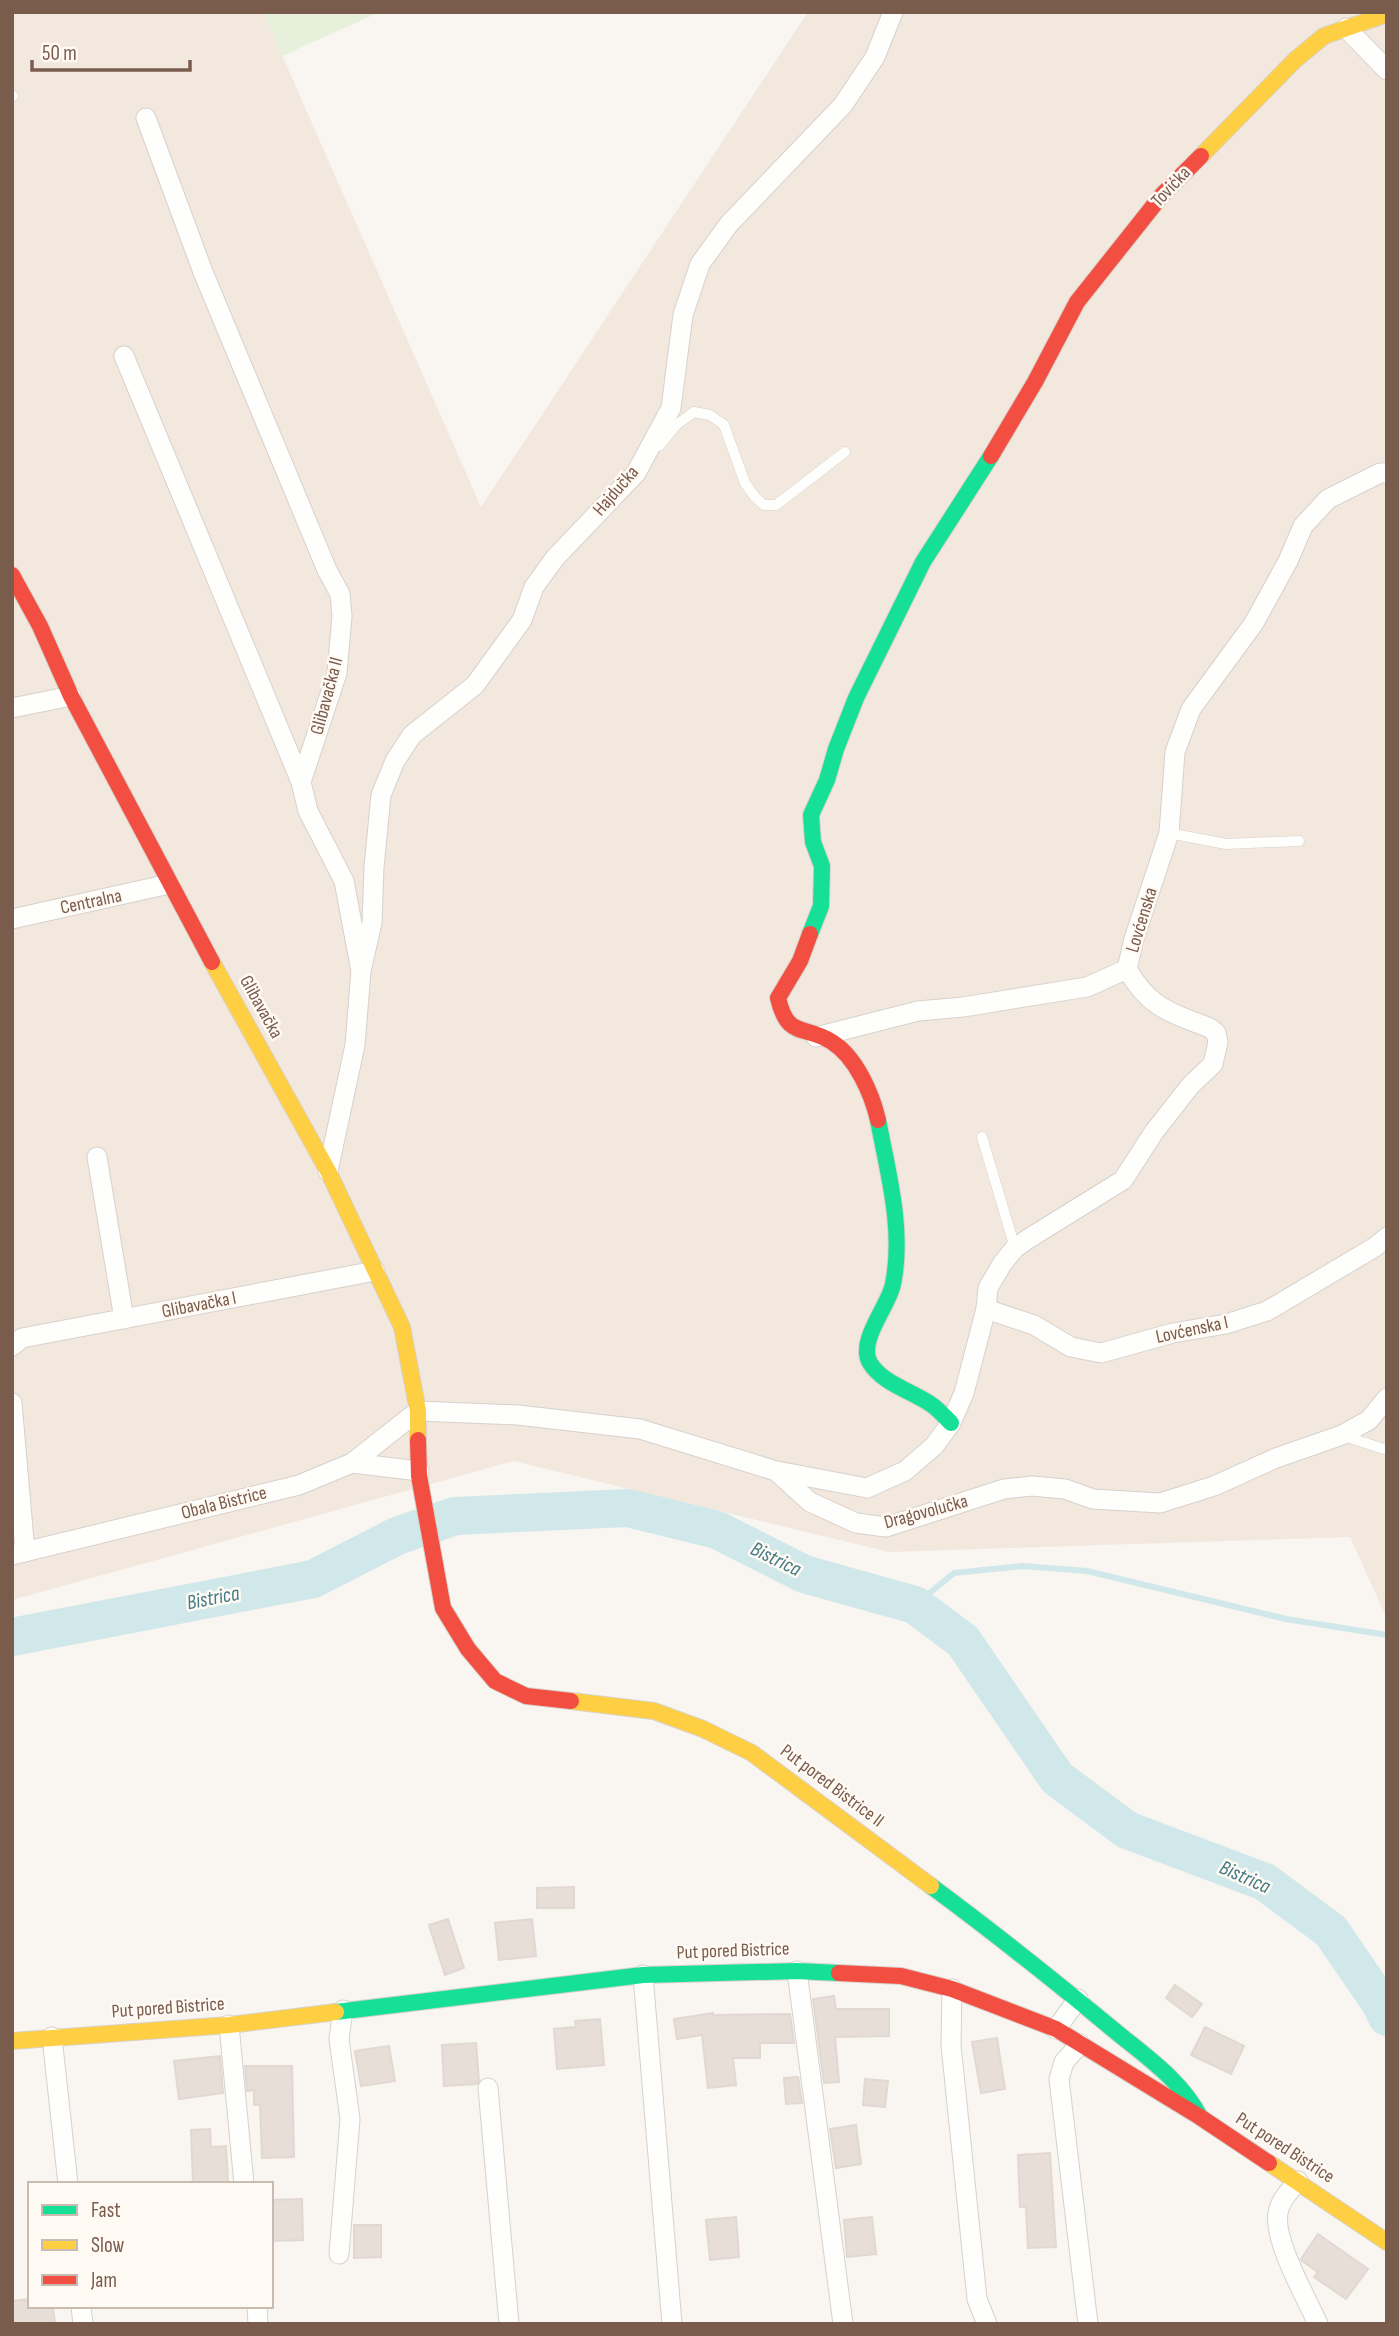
<svg xmlns="http://www.w3.org/2000/svg" width="1399" height="2336" font-family="'Sofia Sans Condensed',sans-serif">
	<rect width="100%" height="100%" fill="#f9f5f0"/>
	<polygon fill="#f2e8de" points="12,12 263,12 481,507 808,12 1387,12 1387,1619 1350,1537 889,1552 514,1461 12,1600"/>
	<polygon fill="#e7f0db" points="263,12 380,12 282,56"/>
	<g fill="none" stroke-linecap="round" stroke-linejoin="round">
		<polyline stroke="#d0e8ea" stroke-width="6" points="915,1605 954,1573 1023,1566 1087,1571 1286,1619 1387,1635"/>
		<polyline stroke="#d0e8ea" stroke-width="38" points="12,1637 313,1579 397,1536 455,1516 628,1508 717,1530 804,1574 915,1605 963,1641 1057,1778 1127,1830 1265,1882 1331,1931 1381,2004 1387,2017"/>
	</g>
	<g fill="#e6ded7" stroke="#e2d8d2" stroke-width="2">
		<polygon points="574,1887 574,1908 537,1908 537,1888"/>
		<polygon points="448,1919 464,1968 445,1975 429,1925"/>
		<polygon points="532,1919 536,1956 499,1960 495,1923"/>
		<polygon points="1175,1985 1202,2004 1192,2017 1166,1998"/>
		<polygon points="834,1996 836,2009 889,2009 889,2036 835,2037 839,2082 824,2083 813,1999"/>
		<polygon points="713,2013 713,2015 790,2014 794,2043 760,2043 760,2058 733,2058 736,2085 708,2088 702,2035 677,2039 674,2019"/>
		<polygon points="600,2019 604,2065 557,2069 554,2029 576,2027 575,2021"/>
		<polygon points="1205,2027 1244,2046 1231,2074 1191,2055"/>
		<polygon points="997,2038 1005,2089 981,2093 972,2042"/>
		<polygon points="476,2043 479,2081 477,2084 444,2086 442,2045"/>
		<polygon points="389,2046 395,2081 361,2086 355,2051"/>
		<polygon points="220,2056 223,2093 179,2099 174,2061"/>
		<polygon points="245,2066 292,2066 294,2157 262,2158 260,2105 254,2105 254,2090 247,2091"/>
		<polygon points="798,2077 802,2103 786,2104 784,2078"/>
		<polygon points="865,2079 888,2081 885,2107 863,2105"/>
		<polygon points="856,2125 861,2164 836,2168 830,2129"/>
		<polygon points="210,2129 211,2147 226,2146 228,2182 193,2184 191,2130"/>
		<polygon points="1050,2153 1056,2247 1028,2248 1026,2207 1020,2207 1018,2155"/>
		<polygon points="302,2199 303,2240 271,2241 271,2200"/>
		<polygon points="736,2217 739,2257 710,2260 706,2220"/>
		<polygon points="872,2217 876,2254 847,2257 844,2220"/>
		<polygon points="354,2225 381,2225 381,2257 354,2258"/>
		<polygon points="1318,2234 1368,2269 1346,2299 1314,2277 1318,2272 1302,2261 1301,2259"/>
		<polygon points="30,2299 30,2306 53,2306 55,2324 12,2324 12,2301"/>
	</g>
	<g fill="none" stroke-linecap="round" stroke-linejoin="round">
		<defs>
			<g id="lane">
				<polyline points="12,96 13,96"/>
				<polyline points="659,446 676,425 694,412 710,415 724,425 745,483 755,497 764,505 776,505 845,452"/>
				<polyline points="1169,833 1226,844 1299,841"/>
				<polyline points="982,1137 1015,1248"/>
				<polyline points="1344,1436 1387,1450"/>
			</g>
			<g id="street">
				<polyline points="1346,28 1387,70"/>
				<polyline points="146,118 203,272 327,570 340,594 342,616 337,673 301,782 308,811 344,881 361,971 355,1045 328,1171"/>
				<polyline points="124,356 301,782"/>
				<polyline points="12,708 71,696"/>
				<polyline points="12,919 169,884"/>
				<polyline points="361,971 372,923 374,867 381,795 395,761 412,735 475,685 522,620 534,587 555,558 636,473 671,408 683,315 700,264 729,224 843,105 875,57 893,12"/>
				<polyline points="816,1037 918,1011 963,1007 1087,987 1127,969"/>
				<polyline points="97,1157 124,1319"/>
				<polyline points="986,1309 1034,1325 1071,1347 1101,1353 1173,1333 1226,1324 1267,1311 1375,1247 1387,1237"/>
				<polyline points="12,1346 22,1338 375,1271"/>
				<polyline points="12,1403 25,1552"/>
				<polyline points="352,1463 419,1471"/>
				<path d="M777,1471L867,1488L905,1471L934,1446L951,1423L964,1393L986,1309L988,1288L1002,1264L1015,1248L1028,1239L1123,1180L1154,1132L1190,1086L1213,1064L1218,1042L1216,1033L1210,1028C1171,1013 1149,1008 1127,969L1134,939L1169,833L1175,752L1191,709L1254,623L1288,561L1303,526L1328,499L1380,473H1387"/>
				<polyline points="12,1555 299,1485 352,1463 418,1411 518,1415 640,1429 776,1471 810,1502 856,1523 886,1527 1004,1489 1032,1486 1065,1489 1093,1499 1160,1503 1214,1486 1276,1458 1342,1435 1369,1420 1387,1398"/>
				<polyline points="797,1971 843,2324"/>
				<polyline points="643,1975 672,2324"/>
				<polyline points="952,1989 951,2045 977,2299 987,2324"/>
				<polyline points="229,2025 244,2184"/>
				<polyline points="1056,2029 1078,1999"/>
				<polyline points="52,2037 68,2184"/>
				<polyline points="1080,2044 1064,2062 1059,2079 1088,2324"/>
				<polyline points="488,2088 509,2324"/>
				<path d="M1298,2181C1290,2191 1280,2200 1278,2213C1273,2240 1306,2297 1318,2324"/>
				<polyline points="339,2254 350,2119 339,2039 343,2010"/>
				<polyline points="81,2306 83,2324"/>
				<polyline points="257,2306 258,2324"/>
			</g>
			<g id="fast">
				<polyline points="810,934 821,906 822,866 813,842 811,815 827,780 836,749 856,698 923,562 991,456"/>
				<path d="M878,1120C888,1173 904,1230 893,1284C889,1306 857,1341 870,1363C883,1384 912,1391 932,1405C939,1410 945,1417 951,1423"/>
				<path d="M931,1886C992,1931 1051,1978 1109,2026C1142,2054 1180,2078 1200,2117"/>
				<polyline points="336,2012 643,1975 797,1971 839,1973"/>
			</g>
			<g id="slow">
				<polyline points="1201,156 1295,60 1324,36 1387,14"/>
				<polyline points="212,962 328,1171 402,1327 418,1411 418,1440"/>
				<polyline points="571,1701 654,1711 703,1729 752,1753 931,1886"/>
				<polyline points="12,2041 229,2025 336,2012"/>
				<polyline points="1269,2163 1387,2242"/>
			</g>
			<g id="jam">
				<polyline points="991,456 1035,382 1077,302 1162,195 1201,156"/>
				<polyline points="12,575 40,626 71,696 212,962"/>
				<path d="M810,934L800,961L778,998C788,1040 804,1024 832,1042C856,1057 872,1094 878,1120"/>
				<polyline points="418,1440 419,1476 443,1608 468,1649 495,1681 526,1696 571,1701"/>
				<polyline points="839,1973 901,1976 952,1989 1056,2029 1200,2117 1269,2163"/>
			</g>
		</defs>
		<use href="#lane" stroke="#d7d1cb" stroke-width="11"/>
		<use href="#street" stroke="#d7d1cb" stroke-width="21"/>
		<use href="#fast" stroke="#d9d2cb" stroke-width="18"/>
		<use href="#slow" stroke="#d9d2cb" stroke-width="18"/>
		<use href="#jam" stroke="#d9d2cb" stroke-width="18"/>
		<use href="#lane" stroke="#fefefd" stroke-width="10"/>
		<use href="#street" stroke="#fefefd" stroke-width="19"/>
		<use href="#fast" stroke="#16e098" stroke-width="16"/>
		<use href="#slow" stroke="#ffcf43" stroke-width="16"/>
		<use href="#jam" stroke="#f24e42" stroke-width="16"/>
	</g>
	<g text-anchor="middle" dominant-baseline="central" stroke-width="5" stroke-linejoin="round" paint-order="stroke">
		<g font-size="19" fill="#7a5c4d" stroke="#fffaf3">
			<text transform="translate(1171 187) rotate(-47)">Tovićka</text>
			<text transform="translate(616 491) rotate(-49)">Hajdučka</text>
			<text transform="translate(327 696) rotate(-75)">Glibavačka II</text>
			<text transform="translate(91 902) rotate(-12)">Centralna</text>
			<text transform="translate(1142 920) rotate(-73)">Lovćenska</text>
			<text transform="translate(261 1007) rotate(61)">Glibavačka</text>
			<text transform="translate(199 1305) rotate(-11)">Glibavačka I</text>
			<text transform="translate(1192 1330) rotate(-12)">Lovćenska I</text>
			<text transform="translate(224 1503) rotate(-14)">Obala Bistrice</text>
			<text transform="translate(926 1512) rotate(-15)">Dragovolučka</text>
			<text transform="translate(832 1786) rotate(37)">Put pored Bistrice II</text>
			<text transform="translate(733 1951) rotate(-2)">Put pored Bistrice</text>
			<text transform="translate(168 2008) rotate(-4)">Put pored Bistrice</text>
			<text transform="translate(1285 2148) rotate(33)">Put pored Bistrice</text>
		</g>
		<g font-size="21" font-style="italic" fill="#437c86" stroke="#fffaf3">
			<text transform="translate(776 1559) rotate(26)">Bistrica</text>
			<text transform="translate(213 1598) rotate(-11)">Bistrica</text>
			<text transform="translate(1245 1877) rotate(24)">Bistrica</text>
		</g>
	</g>
	<rect width="1399" height="2336" fill="none" stroke="#7a5c4d" stroke-width="28"/>
	<rect x="28" y="2182" width="245" height="126" fill="#fffaf3" stroke="#cabbb1" stroke-width="2"/>
	<rect x="42" y="2205" width="35" height="10" fill="#16e098" stroke="#cabbb1" stroke-width="2"/>
	<text x="91" y="2217" font-size="21" fill="#7a5c4d">Fast</text>
	<rect x="42" y="2240" width="35" height="10" fill="#ffcf43" stroke="#cabbb1" stroke-width="2"/>
	<text x="91" y="2252" font-size="21" fill="#7a5c4d">Slow</text>
	<rect x="42" y="2275" width="35" height="10" fill="#f24e42" stroke="#cabbb1" stroke-width="2"/>
	<text x="91" y="2287" font-size="21" fill="#7a5c4d">Jam</text>
	<path d="M32 60v10h158v-10" fill="none" stroke="#7a5c4d" stroke-width="3.5"/>
	<text x="42" y="60" font-size="21" fill="#7a5c4d" stroke="#fffaf3" stroke-width="5" paint-order="stroke">50 m</text>
</svg>
